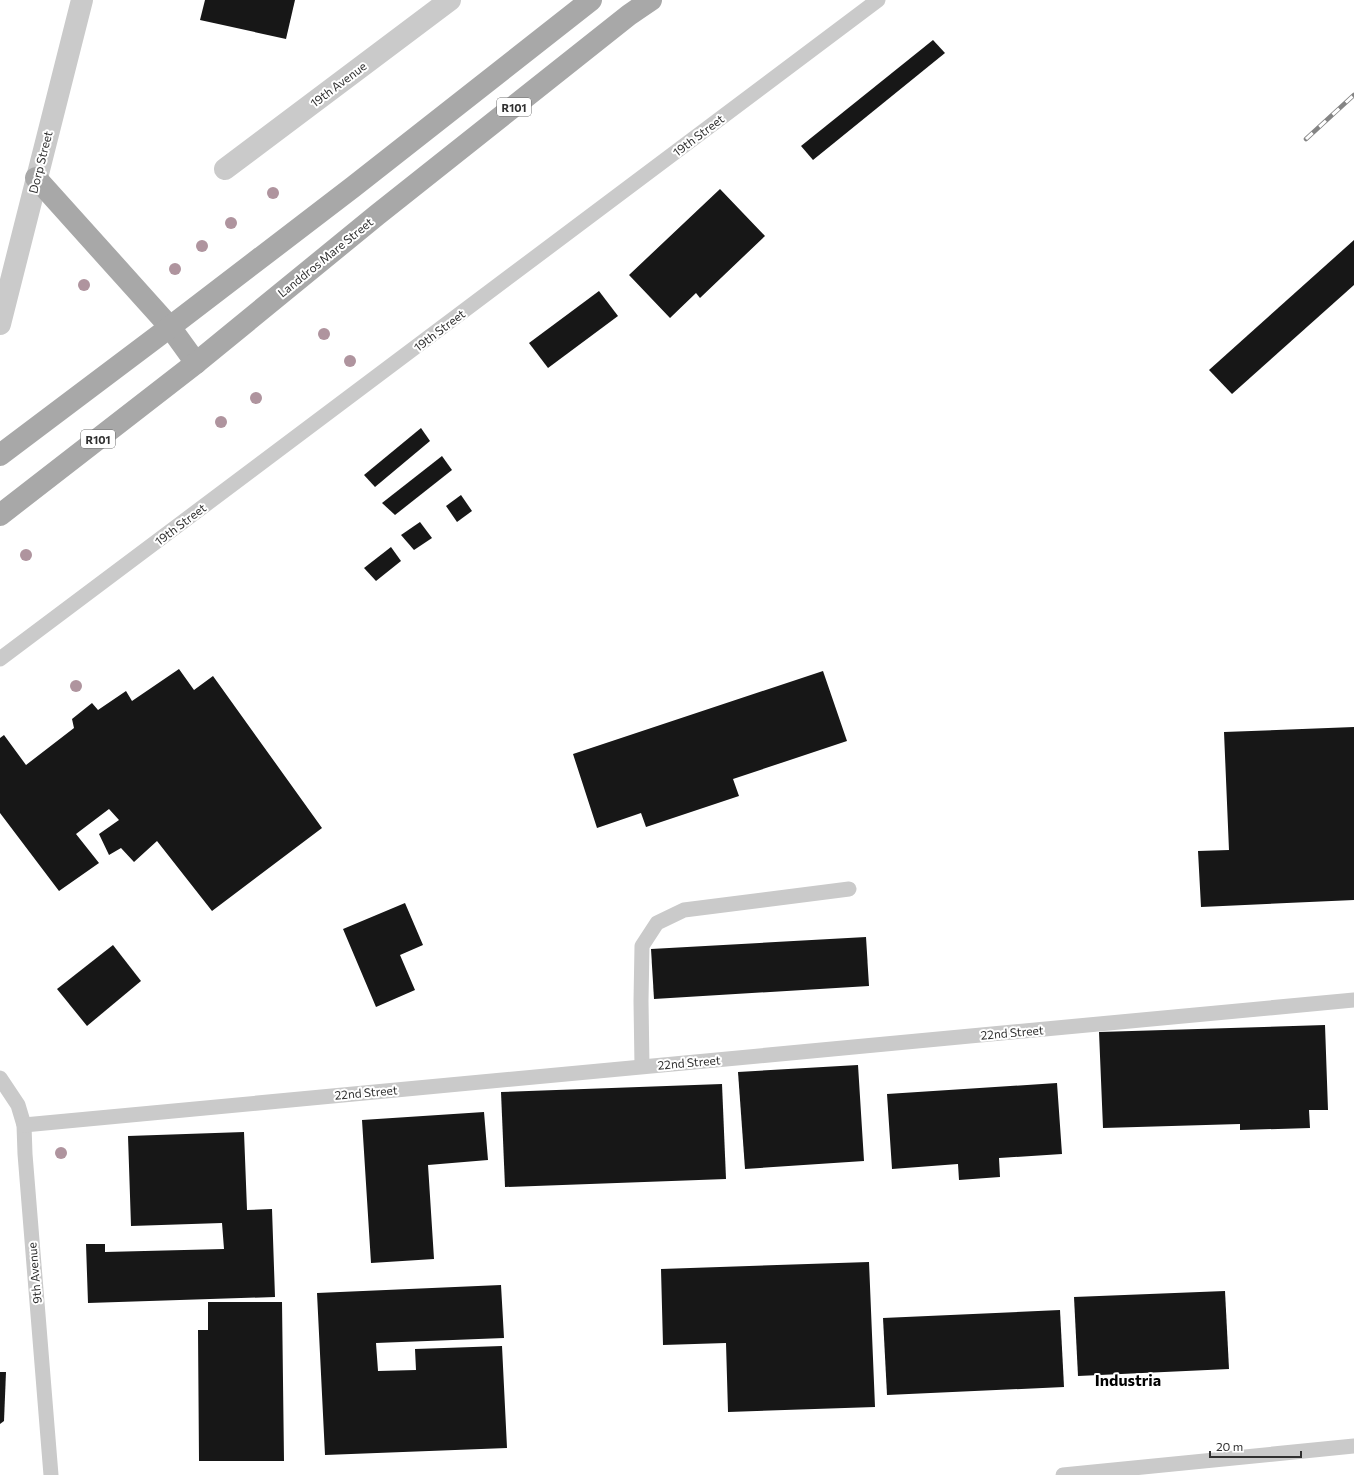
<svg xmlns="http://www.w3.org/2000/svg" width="1354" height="1475" font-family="Commissioner,sans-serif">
	<rect width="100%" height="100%" fill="#fff"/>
	<g fill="#171717">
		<polygon points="205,0 295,0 286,39 200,20"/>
		<polygon points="933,40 945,53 813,160 801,146"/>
		<polygon points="720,189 765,236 700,298 696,293 670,318 629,275"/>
		<polygon points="1354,240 1354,285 1232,394 1209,370"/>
		<polygon points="599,291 618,316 548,368 529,343"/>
		<polygon points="421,428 430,441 375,487 364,475"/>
		<polygon points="442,456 452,470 395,515 382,503"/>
		<polygon points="461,495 472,511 457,522 446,506"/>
		<polygon points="420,522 432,538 414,550 401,535"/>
		<polygon points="391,547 401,561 376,581 364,568"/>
		<polygon points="179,669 194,690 213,676 322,828 212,911 157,841 134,862 121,848 109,855 99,834 119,820 109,809 76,834 99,863 59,891 0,813 0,738 4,735 26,765 74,728 72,719 92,703 98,710 126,691 132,701"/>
		<polygon points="823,671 847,741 733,779 739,796 646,827 641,813 597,828 573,754"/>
		<polygon points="1354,727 1354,900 1201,907 1198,851 1229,850 1224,732"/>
		<polygon points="405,903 423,945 400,955 415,990 376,1007 343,929"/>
		<polygon points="866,937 869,986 654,999 651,949"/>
		<polygon points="113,945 141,981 87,1026 57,989"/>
		<polygon points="1325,1025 1328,1110 1309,1110 1310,1128 1240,1130 1240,1124 1103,1128 1099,1032"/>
		<polygon points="858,1065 864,1161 745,1169 738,1072"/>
		<polygon points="1057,1083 1062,1154 999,1158 1000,1177 959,1180 958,1164 892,1169 887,1094"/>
		<polygon points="722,1084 726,1179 505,1187 501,1092"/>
		<polygon points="484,1112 488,1160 428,1165 434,1259 371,1263 362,1120"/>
		<polygon points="244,1132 247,1210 272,1209 275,1297 88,1303 86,1244 105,1244 105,1252 224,1249 222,1223 131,1226 128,1136"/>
		<polygon points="869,1262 875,1407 728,1412 726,1343 663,1345 661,1269"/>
		<polygon points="501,1285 504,1338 376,1343 378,1371 416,1370 415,1349 502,1346 507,1448 325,1455 317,1293"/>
		<polygon points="1225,1291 1229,1369 1078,1376 1074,1297"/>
		<polygon points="208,1302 282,1302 284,1461 199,1461 198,1330 208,1330"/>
		<polygon points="1060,1310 1064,1387 887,1395 883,1318"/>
		<polygon points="0,1372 6,1372 4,1421 0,1424"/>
	</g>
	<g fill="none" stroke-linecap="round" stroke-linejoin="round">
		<g stroke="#cacaca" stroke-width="15">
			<polyline points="0,659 878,0"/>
			<polyline points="642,1066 641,1001 642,946 657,923 684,910 849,889"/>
			<polyline points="0,1078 18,1105 24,1125 25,1154 51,1475"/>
			<polyline points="24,1125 1354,1000"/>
			<polyline points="1063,1475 1354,1446"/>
		</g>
		<polyline stroke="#cacaca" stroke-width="22" points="225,169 450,0"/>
		<polyline stroke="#cacaca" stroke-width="22" points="0,324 82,0"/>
		<g stroke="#a8a8a8" stroke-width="22">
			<polyline points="36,178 170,327 196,363"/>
			<polyline points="0,455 170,327 353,187 591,0"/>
			<polyline points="0,515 196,363 377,215 629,15 651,0"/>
		</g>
		<defs>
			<polyline id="rail" points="1306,139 1354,95"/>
		</defs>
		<use href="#rail" stroke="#858585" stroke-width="4.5"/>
		<use href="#rail" stroke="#fff" stroke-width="3" stroke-dasharray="9" stroke-linecap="butt"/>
	</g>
	<g fill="#af949e">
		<circle cx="273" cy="193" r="6"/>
		<circle cx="231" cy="223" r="6"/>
		<circle cx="202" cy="246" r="6"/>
		<circle cx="175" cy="269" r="6"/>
		<circle cx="84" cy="285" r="6"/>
		<circle cx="324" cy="334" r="6"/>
		<circle cx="350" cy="361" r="6"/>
		<circle cx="256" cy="398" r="6"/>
		<circle cx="221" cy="422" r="6"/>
		<circle cx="26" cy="555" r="6"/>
		<circle cx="76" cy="686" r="6"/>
		<circle cx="61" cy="1153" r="6"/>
	</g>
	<g text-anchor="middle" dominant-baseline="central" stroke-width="4" stroke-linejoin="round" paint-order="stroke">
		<g fill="#fff" stroke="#6e6e6e" stroke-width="1">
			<rect x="497" y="98" width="34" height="18" rx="3"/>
			<rect x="81" y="430" width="34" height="18" rx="3"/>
		</g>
		<g font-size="11" font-weight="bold" fill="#303030">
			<text x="514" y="107">R101</text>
			<text x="98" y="439">R101</text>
		</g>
		<g font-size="12" fill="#303030" stroke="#fff">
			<text transform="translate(338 84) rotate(-37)">19th Avenue</text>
			<text transform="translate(698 135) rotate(-37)">19th Street</text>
			<text transform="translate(40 162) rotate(-76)">Dorp Street</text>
			<text transform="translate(325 257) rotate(-39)">Landdros Mare Street</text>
			<text transform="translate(439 330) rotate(-37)">19th Street</text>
			<text transform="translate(180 524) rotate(-37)">19th Street</text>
			<text transform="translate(1012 1032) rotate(-5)">22nd Street</text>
			<text transform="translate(689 1062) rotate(-5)">22nd Street</text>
			<text transform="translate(366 1092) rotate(-5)">22nd Street</text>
			<text transform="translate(34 1273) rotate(-95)">9th Avenue</text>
		</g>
		<g font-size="16" font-weight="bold" fill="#000" stroke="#fff">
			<text x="1128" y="1379">Industria</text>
		</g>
	</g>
	<path d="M1210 1451v6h91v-6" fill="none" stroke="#303030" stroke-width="2"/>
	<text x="1216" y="1451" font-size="12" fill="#303030" stroke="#ffffff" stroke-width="3" paint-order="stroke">20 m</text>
</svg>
